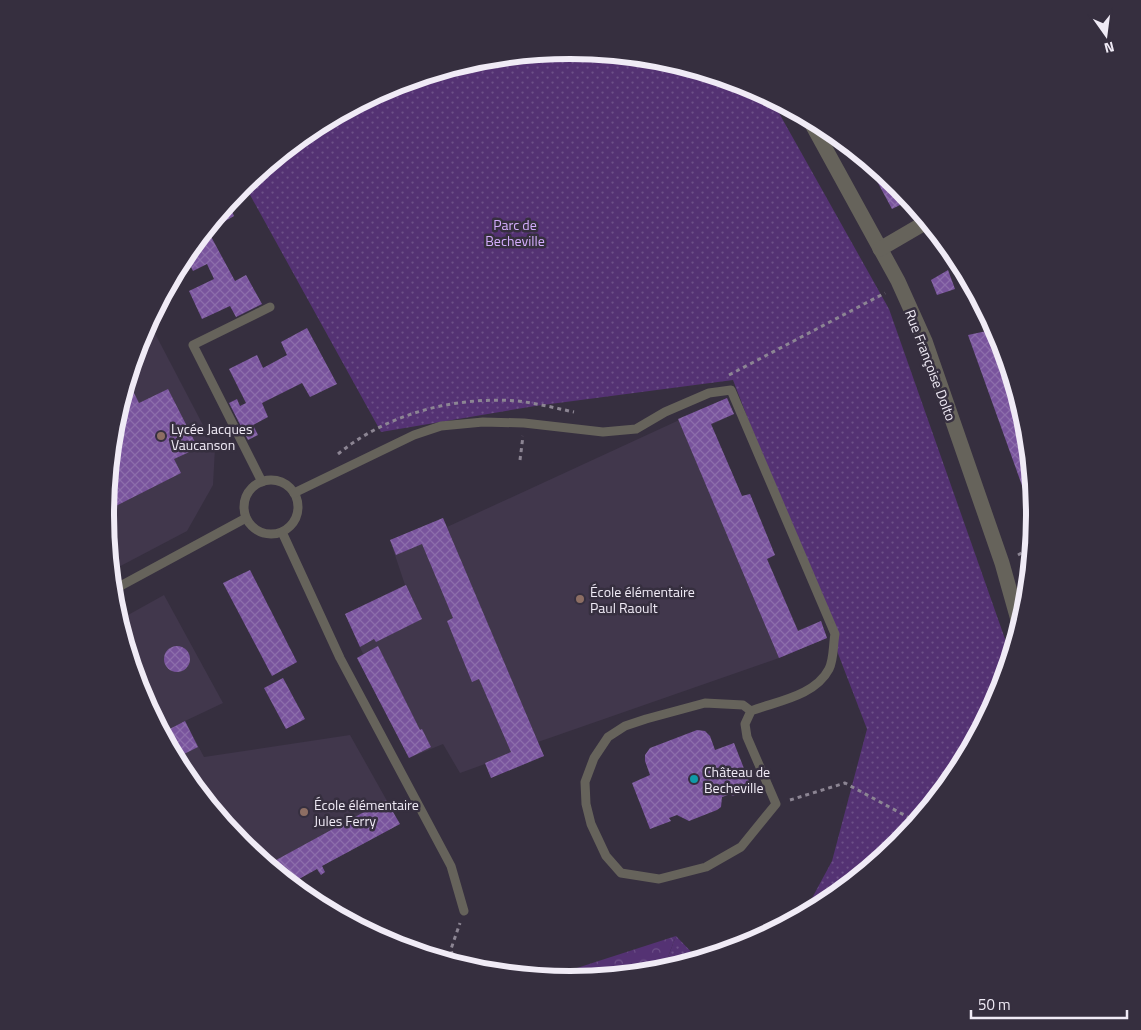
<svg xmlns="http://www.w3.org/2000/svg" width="1141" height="1030" font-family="'Titillium Web',sans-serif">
	<defs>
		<pattern id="grass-dots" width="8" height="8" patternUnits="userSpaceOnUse" patternTransform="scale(1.25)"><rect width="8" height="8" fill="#543273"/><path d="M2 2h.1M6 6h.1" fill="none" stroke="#6d5088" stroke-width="1.8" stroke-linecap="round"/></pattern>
		<pattern id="forest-crowns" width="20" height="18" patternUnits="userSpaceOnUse" patternTransform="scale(1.25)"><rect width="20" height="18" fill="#543273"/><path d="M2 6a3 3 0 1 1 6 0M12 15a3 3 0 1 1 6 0" fill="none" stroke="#6d5088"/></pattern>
		<pattern id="building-cross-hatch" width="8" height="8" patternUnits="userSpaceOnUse" patternTransform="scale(1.25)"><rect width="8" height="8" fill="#79549d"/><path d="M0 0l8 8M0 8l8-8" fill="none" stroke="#8c6dab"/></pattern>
	</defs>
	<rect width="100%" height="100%" fill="#362f3f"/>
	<g fill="#41374c">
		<polygon points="149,322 215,448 213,485 187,531 111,571 106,515 114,424 141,337"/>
		<polygon points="727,398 734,414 711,425 742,496 750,494 775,555 767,559 798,630 821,621 827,638 779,658 538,742 544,756 491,778 485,764 460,773 443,744 409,758 357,658 363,654 345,614 405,585 390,540 443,518 447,527"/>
		<polygon points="164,595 223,703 185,721 204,757 350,735 400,824 322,866 325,872 321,875 317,869 290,884 241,844 184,773 141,693 119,620"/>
	</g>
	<g fill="url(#grass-dots)">
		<path d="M571,50L661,59L749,86L770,97L889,309L1011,656C979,762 902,862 803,915L832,861L867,729L733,380L535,406L381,432L244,184L312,128L393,85L480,59Z"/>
		<polygon points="676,936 698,959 705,958 663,970"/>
	</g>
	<polygon fill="url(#forest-crowns)" points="676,936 663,970 570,980 546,978"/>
	<g fill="url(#building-cross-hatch)">
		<polygon points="864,157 900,186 910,200 892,209"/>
		<polygon points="228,203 234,216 208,231 235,281 246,275 262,304 236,317 230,306 202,319 189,291 214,279 207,264 193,271 185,255"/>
		<polygon points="948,270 955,289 937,295 931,280"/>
		<polygon points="307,328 337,384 310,397 302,383 262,403 268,417 253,425 258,435 248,440 229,403 237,399 240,406 246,403 229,369 257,355 263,368 287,355 281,342"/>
		<polygon points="996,329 1027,425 1033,488 1024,491 968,335"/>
		<polygon points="128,381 139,403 168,389 198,448 174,459 181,473 106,511 114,424"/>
		<polygon points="727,398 734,414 711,424 742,496 750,494 775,555 767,559 798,631 821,621 827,638 779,658 678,419"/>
		<polygon points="1034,498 1035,515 1035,522 1027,500"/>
		<polygon points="443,518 544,756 491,778 485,763 511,752 479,679 472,682 447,621 453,618 422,544 396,555 390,540"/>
		<polygon points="250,570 297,662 272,676 223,583"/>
		<polygon points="406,585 422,619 376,642 374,639 360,647 345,614"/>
		<circle cx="177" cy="659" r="13"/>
		<polygon points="378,646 420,730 422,729 431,747 409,758 357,658"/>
		<polygon points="283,678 305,719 286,729 264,688"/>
		<polygon points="185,721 198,747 176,758 162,733"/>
		<polygon points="697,730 705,731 710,736 715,750 734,743 752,789 732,796 731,794 722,797 721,807 717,810 689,821 677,815 669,818 671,821 650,829 632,783 650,775 645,761 645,755 650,748"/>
		<polygon points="386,800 400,824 322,866 325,872 321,875 317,869 290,884 267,865"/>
	</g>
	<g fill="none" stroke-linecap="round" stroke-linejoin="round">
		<g stroke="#8c8593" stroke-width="3" stroke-dasharray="4 4" stroke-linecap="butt">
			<polyline points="729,375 885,293"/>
			<path d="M338,454C387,414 454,396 517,401C536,403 555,408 574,412"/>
			<polyline points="520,460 523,436"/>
			<polyline points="1018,555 1032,547"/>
			<polyline points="790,800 845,783 917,822"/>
			<polyline points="454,963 451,949 460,923"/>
		</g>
		<g stroke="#66635b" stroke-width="9">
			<circle cx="271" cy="507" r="27"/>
			<polyline points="262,482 193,345 270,307"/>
			<path d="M294,493L414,435L441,426L483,422L524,423L603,432L636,429L665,412L709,393L731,390L835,634C833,644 834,659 829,669C815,696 777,701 751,711L745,724L747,737L776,804L741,847L706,867L659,879L621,873L606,856L591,824L586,804L585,782L594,758L608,737L625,726L646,719L705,703L743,705L751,711"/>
			<polyline points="282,532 340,658 451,866 464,911"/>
			<polyline points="113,590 246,518"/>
		</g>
		<g stroke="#66635b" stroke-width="15">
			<polyline points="808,117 898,281 925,341 1002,563 1020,627"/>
			<polyline points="880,249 928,221"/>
		</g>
	</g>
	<g fill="#8d6e63" stroke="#362f3f" stroke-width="2">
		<circle cx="161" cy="436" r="5"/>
		<circle cx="580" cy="599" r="5"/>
		<circle cx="304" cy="812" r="5"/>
	</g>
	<circle fill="#0f9aa8" stroke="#362f3f" stroke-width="2" cx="694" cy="779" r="5"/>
	<g text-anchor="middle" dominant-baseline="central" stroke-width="5" stroke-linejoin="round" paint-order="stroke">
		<g font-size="14" fill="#d5aefe" stroke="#362f3f">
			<text x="515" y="224">Parc de<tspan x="515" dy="16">Becheville</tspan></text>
		</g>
		<g font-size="14" fill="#f0ebf6" stroke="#362f3f">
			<text transform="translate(931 365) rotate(69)">Rue Françoise Dolto</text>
		</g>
		<g font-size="14" fill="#f0ebf6" stroke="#362f3f" text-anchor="start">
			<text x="171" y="428">Lycée Jacques<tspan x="171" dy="16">Vaucanson</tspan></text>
			<text x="590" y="591">École élémentaire<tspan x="590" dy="16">Paul Raoult</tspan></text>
			<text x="704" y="771">Château de<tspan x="704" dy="16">Becheville</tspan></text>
			<text x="314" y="804">École élémentaire<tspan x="314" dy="16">Jules Ferry</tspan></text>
		</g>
	</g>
	<path d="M0 0H1141V1030H0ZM114 515a456 456 0 1 1 912 0a456 456 0 1 1-912 0Z" fill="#362f3f" fill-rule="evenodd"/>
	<path fill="none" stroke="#f0ebf6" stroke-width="6" d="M114 515a456 456 0 1 1 912 0a456 456 0 1 1-912 0Z"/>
	<g transform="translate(1106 35) rotate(166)" stroke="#362f3f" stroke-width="4" paint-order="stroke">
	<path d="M0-4L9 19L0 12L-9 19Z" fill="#f0ebf6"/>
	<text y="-8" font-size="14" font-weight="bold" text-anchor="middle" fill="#f0ebf6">N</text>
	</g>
	<path d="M971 1010v8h156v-8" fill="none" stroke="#f0ebf6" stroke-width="2.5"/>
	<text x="978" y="1010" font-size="15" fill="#f0ebf6" stroke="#362f3f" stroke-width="4" paint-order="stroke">50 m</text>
</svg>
